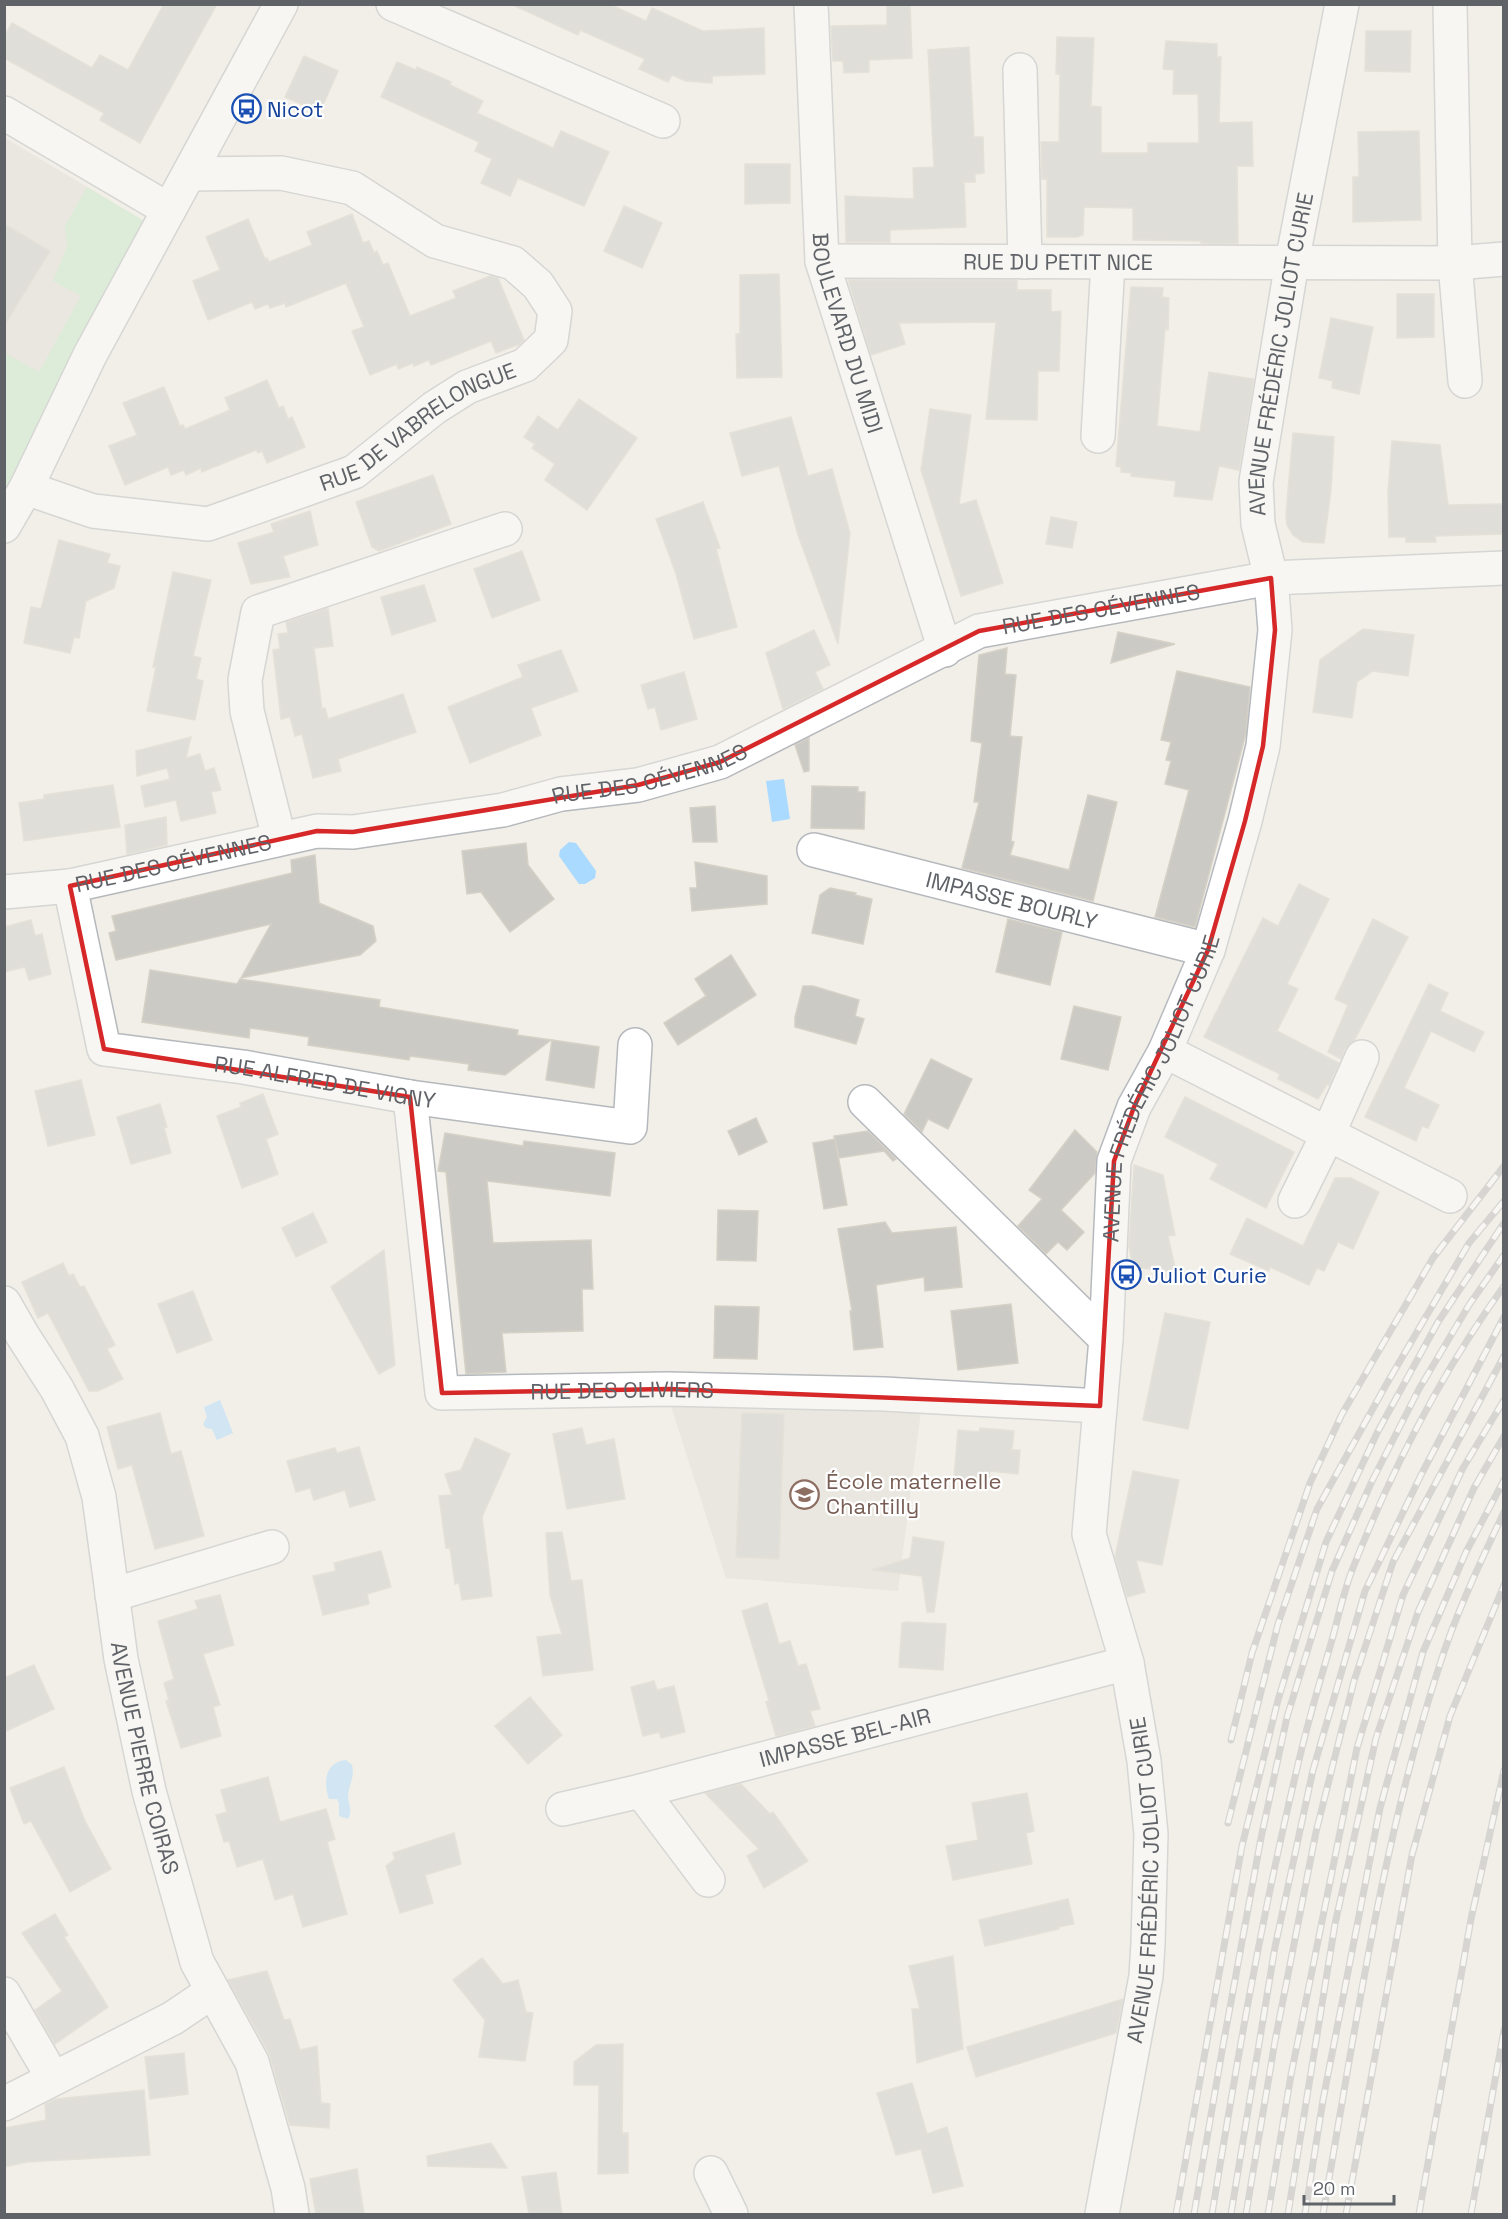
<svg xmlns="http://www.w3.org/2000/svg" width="1508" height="2219" font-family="'Space Grotesk',sans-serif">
	<rect width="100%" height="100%" fill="#f1efe8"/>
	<g fill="#e1ded6">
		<polygon points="5,138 144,221 5,494"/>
		<polygon points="669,1400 921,1410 898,1591 726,1578"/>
	</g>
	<polygon fill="#c5e8c5" points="87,187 144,221 5,494 5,353 39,372 81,296 53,281 67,247 65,226"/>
	<g fill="#aadaff">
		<polygon points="784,779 790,819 772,822 766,781"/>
		<polygon points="569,842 576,843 596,871 595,878 585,884 579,884 559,856 560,850"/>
		<polygon points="220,1400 233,1433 217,1440 212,1429 206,1428 203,1424 207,1417 204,1407"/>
		<path d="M346,1760L352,1765C355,1777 349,1784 348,1795C348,1805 353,1810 348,1819L339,1816V1803L337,1799H329C323,1782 325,1762 346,1760Z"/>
	</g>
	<g fill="#cccac5" stroke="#d6d1c6" stroke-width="1.5">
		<polygon points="164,4 217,4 140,143 100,120 104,113 4,58 4,37 12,23 92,68 100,55 128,70"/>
		<polygon points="511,4 609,4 646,21 652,8 703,31 764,28 765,74 712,76 712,83 686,81 672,75 668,82 639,69 645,59 580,30 578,35"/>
		<polygon points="887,4 910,4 912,58 869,60 869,72 844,73 843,61 833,61 831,26 887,25"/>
		<polygon points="1366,31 1411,31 1410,72 1365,71"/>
		<polygon points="1057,37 1094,38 1091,106 1101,107 1101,153 1148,153 1148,143 1199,143 1198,94 1173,94 1174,70 1163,69 1166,41 1217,44 1217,57 1221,57 1219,123 1252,122 1253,166 1237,166 1238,244 1201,243 1201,241 1133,240 1133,208 1084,207 1083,235 1077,237 1047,237 1047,179 1042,179 1041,142 1059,142 1060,74 1056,74"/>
		<polygon points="969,47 974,137 983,137 984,173 975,174 975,182 964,182 966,227 890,230 890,242 846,242 845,196 914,199 913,168 934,167 928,50"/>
		<polygon points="304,56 338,71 320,112 285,97"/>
		<polygon points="397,62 416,70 417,67 451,82 450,85 483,101 477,113 553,148 561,131 609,152 584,206 518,178 510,196 481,183 492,159 475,151 479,142 381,97"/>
		<polygon points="1419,131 1421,220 1353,222 1353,177 1359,177 1358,132"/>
		<polygon points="745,164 790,164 790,203 745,204"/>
		<polygon points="624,206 662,223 642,268 604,251"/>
		<polygon points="352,214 363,243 369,241 374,253 377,251 383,265 388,263 410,316 456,298 453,291 490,276 498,278 524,340 520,344 496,353 491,341 431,365 429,360 414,366 413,363 398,369 397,364 370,375 352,331 364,327 346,283 286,307 285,303 270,308 268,304 255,309 252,302 208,320 193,281 220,270 206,237 248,219 265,259 267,258 269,262 312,245 307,232"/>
		<polygon points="4,224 50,251 4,326"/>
		<polygon points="779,274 782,377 737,378 736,334 740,334 740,275"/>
		<polygon points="849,280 1017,280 1017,290 1051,290 1051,312 1061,311 1059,371 1038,371 1037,420 986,419 996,322 899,323 905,344 871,355 849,283"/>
		<polygon points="1131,287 1163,288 1162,297 1169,298 1168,330 1165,329 1157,426 1200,432 1209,372 1254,379 1239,470 1219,466 1212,500 1174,496 1176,481 1131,476 1132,473 1121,472 1121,467 1116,466"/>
		<polygon points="1397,294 1434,294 1434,337 1397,338"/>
		<polygon points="1331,318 1373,327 1359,394 1332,388 1333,381 1319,378"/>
		<polygon points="267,380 279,408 283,406 288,419 292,417 305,447 267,463 262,451 258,453 256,450 202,472 201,468 186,475 184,470 171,475 168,467 125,485 109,446 137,435 123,403 164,387 180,426 183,425 185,429 230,410 225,398"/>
		<polygon points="579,399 637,438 587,510 545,480 555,464 532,448 535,444 524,437 538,416 558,430"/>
		<polygon points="930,409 971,415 959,505 976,500 1003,583 961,596 921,470"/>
		<polygon points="791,417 808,476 832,469 850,533 838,644 798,535 779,466 742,476 730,433"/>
		<polygon points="1293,433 1334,437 1331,490 1324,543 1303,542 1293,535 1287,525 1286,515"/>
		<polygon points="1392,441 1440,445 1448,505 1503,504 1503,534 1435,536 1436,542 1406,542 1406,537 1389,537 1388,492"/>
		<polygon points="433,475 451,524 379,551 372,547 356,502"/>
		<polygon points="703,502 720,548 716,549 737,627 694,639 676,574 656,519"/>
		<polygon points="310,511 318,545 283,556 290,577 251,584 238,543 274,532 271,524"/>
		<polygon points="1051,517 1077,522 1072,548 1046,544"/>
		<polygon points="59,540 110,554 107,563 120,566 114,588 86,601 79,638 74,637 70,653 24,643 31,607 41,609"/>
		<polygon points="522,551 540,600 492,618 474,569"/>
		<polygon points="173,572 211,580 193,656 201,658 196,679 203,681 195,720 147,711 156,667 153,667"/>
		<polygon points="424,585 436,621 392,635 381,597"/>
		<polygon points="328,608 333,646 314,648 322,709 325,708 328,719 403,694 416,732 338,759 341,771 313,778 302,734 295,736 290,717 281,719 273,650 280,649 278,634 288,633 286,622"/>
		<polygon points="1363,629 1414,635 1408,676 1373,671 1357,682 1352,718 1313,712 1320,660"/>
		<polygon points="814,630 830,665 815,672 823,689 783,709 766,653"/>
		<polygon points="1118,632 1175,644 1111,663"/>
		<polygon points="1007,648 1005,674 1016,675 1010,736 1022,737 1011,841 1014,842 1010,855 1069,870 1088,795 1117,802 1093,901 962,868 979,802 974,802 982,743 971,741 979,655"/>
		<polygon points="561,650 578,691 531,708 541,735 470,763 448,707 523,677 518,665"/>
		<polygon points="1177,671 1250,687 1246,733 1195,927 1155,917 1189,790 1165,784 1171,761 1166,760 1171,742 1161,740"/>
		<polygon points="684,672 697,719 661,730 655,707 648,709 641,685"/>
		<polygon points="191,737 186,758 200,754 205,771 214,768 221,790 211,792 216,813 181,821 176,800 145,807 141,786 170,779 167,768 137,776 136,751"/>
		<polygon points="809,738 809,771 804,772 795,745"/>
		<polygon points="113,785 120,827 24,841 19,803 44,799 44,795"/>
		<polygon points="812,786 858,787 858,792 865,792 864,829 811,828"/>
		<polygon points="715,806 717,842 693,842 690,808"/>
		<polygon points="166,817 167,845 127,854 125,825"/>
		<polygon points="526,843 528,865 554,899 510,932 481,892 467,894 462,851"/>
		<polygon points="315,855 319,903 373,926 376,941 360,955 241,978 271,924 116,960 109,933 116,931 112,916 292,873 291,860"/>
		<polygon points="695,862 767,876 767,904 692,911 690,888 697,888"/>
		<polygon points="1299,884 1329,899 1287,984 1298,989 1277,1031 1339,1063 1329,1085 1327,1084 1318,1099 1278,1079 1280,1074 1204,1037 1263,918 1278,926"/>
		<polygon points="830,888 856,893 855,895 872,899 863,944 812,933 820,895"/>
		<polygon points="1008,919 1062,932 1050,985 996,972"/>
		<polygon points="1373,919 1408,937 1354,1041 1345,1049 1341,1059 1328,1052 1348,1005 1335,999"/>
		<polygon points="31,920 35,936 42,934 51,974 29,980 25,967 4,972 4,927"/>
		<polygon points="731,955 756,995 678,1045 664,1023 706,996 695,979"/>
		<polygon points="150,970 237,984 240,979 380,1000 379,1007 518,1030 517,1035 551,1040 505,1075 468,1070 469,1064 410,1056 409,1060 308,1045 309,1037 250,1028 249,1038 142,1022"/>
		<polygon points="1429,984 1448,993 1440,1011 1484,1032 1474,1052 1431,1031 1404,1088 1439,1105 1428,1128 1422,1126 1416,1141 1365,1117"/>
		<polygon points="803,986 813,986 859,1000 855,1016 864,1019 856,1044 795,1027 795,1017"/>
		<polygon points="1074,1006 1121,1017 1108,1070 1061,1059"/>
		<polygon points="552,1040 599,1047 594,1088 546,1080"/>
		<polygon points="931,1059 972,1079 948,1129 928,1119 922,1132 904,1114"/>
		<polygon points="81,1080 95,1135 48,1146 35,1091"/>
		<polygon points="263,1094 278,1134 266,1139 278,1174 242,1188 217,1116 241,1107 240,1103"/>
		<polygon points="1185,1097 1294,1152 1266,1208 1210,1179 1218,1164 1165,1137"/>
		<polygon points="160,1104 167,1127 164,1128 171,1153 131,1164 117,1117"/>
		<polygon points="756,1118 767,1142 739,1155 728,1131"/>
		<polygon points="1075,1130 1097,1152 1095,1173 1061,1210 1084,1232 1067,1250 1058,1242 1046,1254 1018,1226 1042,1199 1029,1190"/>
		<polygon points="868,1131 896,1159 893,1161 884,1151 839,1158 834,1136"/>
		<polygon points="445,1133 523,1146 524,1141 615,1153 610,1196 487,1181 493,1243 591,1240 593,1289 582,1289 583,1331 502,1333 506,1372 466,1374 446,1172 438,1171"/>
		<polygon points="835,1139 847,1205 824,1209 813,1143"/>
		<polygon points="1134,1165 1163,1175 1175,1235 1168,1236 1176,1272 1133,1267 1129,1246"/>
		<polygon points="1335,1178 1351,1178 1379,1192 1353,1249 1338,1242 1324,1271 1317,1268 1309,1285 1270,1267 1269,1271 1230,1254 1247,1218 1303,1246"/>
		<polygon points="718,1210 758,1211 756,1261 717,1260"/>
		<polygon points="313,1213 327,1242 296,1257 282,1228"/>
		<polygon points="885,1222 892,1233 956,1227 962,1287 925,1291 924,1277 876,1285 883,1347 854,1350 850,1311 852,1311 838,1229"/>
		<polygon points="384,1250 395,1365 379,1374 331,1287"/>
		<polygon points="63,1263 69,1276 73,1274 80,1287 84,1286 115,1345 107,1349 123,1379 98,1391 89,1391 48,1313 38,1318 22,1282"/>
		<polygon points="193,1291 212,1340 177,1353 158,1304"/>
		<polygon points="1011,1304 1018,1363 958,1370 951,1311"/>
		<polygon points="715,1306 759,1307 757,1359 714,1358"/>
		<polygon points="1165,1313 1210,1322 1188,1429 1143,1420"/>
		<polygon points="160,1413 171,1454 181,1451 204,1536 155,1549 132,1465 118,1469 107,1427"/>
		<polygon points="742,1413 784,1414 779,1559 736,1557"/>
		<polygon points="582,1428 586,1445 614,1439 625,1499 567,1509 553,1434"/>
		<polygon points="980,1428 1014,1431 1012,1450 1020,1450 1018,1474 990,1471 989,1481 954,1478 958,1430 979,1432"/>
		<polygon points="475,1438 510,1454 482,1517 492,1596 462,1600 459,1583 455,1584 450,1548 446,1548 439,1496 452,1495 445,1474 461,1470"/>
		<polygon points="359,1447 375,1500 350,1507 345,1490 314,1500 310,1488 296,1492 287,1461 335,1448 337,1453"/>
		<polygon points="1133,1471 1179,1480 1162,1565 1136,1560 1145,1592 1127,1597 1115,1557"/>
		<polygon points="562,1532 571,1581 582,1580 593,1670 543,1676 537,1637 562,1634 550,1595 546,1533"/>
		<polygon points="913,1537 944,1542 934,1612 927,1612 922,1576 872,1570 910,1558"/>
		<polygon points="381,1551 391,1587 367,1594 369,1604 323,1615 313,1576 336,1571 334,1563"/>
		<polygon points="220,1595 234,1645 203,1654 220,1705 213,1707 221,1736 181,1748 166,1701 169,1700 164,1683 174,1679 158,1621 198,1609 195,1601"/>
		<polygon points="767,1603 779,1644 790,1641 798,1666 806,1664 820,1709 810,1711 815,1726 776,1736 766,1702 769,1701 742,1611"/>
		<polygon points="907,1622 946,1624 943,1670 899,1667 902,1623"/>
		<polygon points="34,1665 54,1709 4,1732 4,1678"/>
		<polygon points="654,1681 657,1690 674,1686 685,1732 661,1738 659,1732 643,1736 631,1687"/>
		<polygon points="530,1697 562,1735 528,1764 495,1726"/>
		<polygon points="64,1767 85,1821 111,1869 70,1892 31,1821 24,1824 10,1788"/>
		<polygon points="268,1777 280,1822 326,1809 335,1839 327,1842 347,1914 303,1927 293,1894 275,1900 263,1859 237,1867 229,1841 224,1842 216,1815 227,1812 221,1790"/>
		<polygon points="741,1784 770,1814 773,1812 808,1861 764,1888 747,1856 759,1849 705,1793"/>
		<polygon points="1027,1793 1034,1831 1026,1833 1032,1864 953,1880 946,1846 978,1840 972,1803"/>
		<polygon points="454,1833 461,1864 425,1875 433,1903 400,1913 386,1866 395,1859 393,1853"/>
		<polygon points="1068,1899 1074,1924 1058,1927 1059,1929 985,1946 979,1920"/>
		<polygon points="55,1914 68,1935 64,1937 108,2007 55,2044 35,2010 62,1991 22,1933"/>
		<polygon points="953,1956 963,2049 917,2063 912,2009 920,2009 909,1966"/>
		<polygon points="482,1958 503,1984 518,1980 526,2012 533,2013 525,2061 479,2057 485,2020 453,1980"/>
		<polygon points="267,1971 284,2020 290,2019 300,2050 317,2046 321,2103 330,2104 329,2128 290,2125 269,2053 228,1980"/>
		<polygon points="1123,1999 1116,2033 976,2077 967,2047"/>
		<polygon points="623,2044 622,2133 628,2133 628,2173 598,2174 599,2085 574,2085 574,2062 596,2045"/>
		<polygon points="184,2053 188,2094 150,2099 145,2057"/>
		<polygon points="912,2083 927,2134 947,2127 963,2186 933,2193 921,2149 896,2155 877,2093"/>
		<polygon points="144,2090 150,2155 27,2162 4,2167 4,2128 46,2120 45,2104 56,2099"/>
		<polygon points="491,2143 507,2168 428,2166 427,2156"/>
		<polygon points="357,2169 364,2214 316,2214 310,2179"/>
		<polygon points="556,2172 562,2214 529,2214 522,2177"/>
	</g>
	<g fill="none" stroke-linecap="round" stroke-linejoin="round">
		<defs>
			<g id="street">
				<polyline points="393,4 663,121"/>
				<path id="s1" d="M811,4L822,261L945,650"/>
				<polyline points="1450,4 1455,263 1465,381"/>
				<polyline points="1020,70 1025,262"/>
				<polyline points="4,113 169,210"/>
				<path id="s2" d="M822,261L1455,263L1504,259"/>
				<polyline points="1098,436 1108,263"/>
				<path id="s3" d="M26,488L93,511L208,524L354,472L434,408L467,387L525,365L551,340L555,311L538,285L513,263L435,241L352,188L281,173L189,174"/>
				<polyline points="4,526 26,488 90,355 281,4"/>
				<polyline points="279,838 247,711 245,680 258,612 505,529"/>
				<path id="s4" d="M814,850L1208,950"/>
				<path id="s5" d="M70,886L104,1049L243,1067L410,1097L630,1127L635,1045"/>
				<path id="s6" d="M4,892L70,886L317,831L353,832L503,810L561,794L638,785L720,762L979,631L1271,578L1504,568"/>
				<polyline points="1165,1051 1450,1196"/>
				<path id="s7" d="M410,1097L442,1393L668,1389L884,1394L1100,1406"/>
				<polyline points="865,1102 1106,1339"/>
				<polyline points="1295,1201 1328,1134 1362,1057"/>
				<path id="s8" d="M4,1303L23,1336L57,1389L82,1436L99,1497L121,1659L149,1791L197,1962L252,2062L288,2188L292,2214"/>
				<polyline points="112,1595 272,1547"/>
				<polyline points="641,1791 708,1880"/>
				<path id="s9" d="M563,1809L641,1791L1127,1663"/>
				<polyline points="4,1994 53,2078"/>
				<polyline points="4,2104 173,2018 213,1991"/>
				<polyline points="711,2173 731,2214"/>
			</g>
			<g id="secondary">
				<path id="s10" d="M1102,2214L1146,1976L1148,1943L1151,1834L1144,1761L1127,1663L1089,1534L1106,1339L1114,1161L1134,1107L1165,1051L1208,950L1245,821L1263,746L1275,630L1271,578L1258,524L1256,482L1292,262L1342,4"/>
			</g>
		</defs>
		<use href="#street" stroke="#b5b8bc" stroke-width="36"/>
		<use href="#secondary" stroke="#b6babf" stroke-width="36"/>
		<use href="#street" stroke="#fff" stroke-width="33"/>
		<use href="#secondary" stroke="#fff" stroke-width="33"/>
		<defs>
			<g id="rail">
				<polyline points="1231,1740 1252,1653 1310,1483 1342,1414 1433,1258 1504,1166"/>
				<polyline points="1228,1823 1278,1624 1317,1509 1386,1385 1469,1243 1504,1201"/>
				<polyline points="1176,2214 1242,1846 1278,1700 1326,1542 1377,1433 1438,1322 1504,1223"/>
				<polyline points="1194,2214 1222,2051 1261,1838 1287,1717 1332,1571 1372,1481 1419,1389 1469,1305 1504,1255"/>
				<path d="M1212,2214C1236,2067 1261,1919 1296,1773C1306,1728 1319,1684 1332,1640C1338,1618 1343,1595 1351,1573C1390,1473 1441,1373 1504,1286"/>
				<polyline points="1231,2214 1275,1947 1313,1770 1365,1591 1421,1475 1504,1317"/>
				<polyline points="1246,2214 1275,2041 1316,1832 1354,1681 1393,1562 1504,1356"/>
				<polyline points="1268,2214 1291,2075 1357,1748 1403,1595 1463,1468 1504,1400"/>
				<polyline points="1288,2214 1335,1924 1376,1738 1418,1612 1474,1488 1504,1436"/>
				<polyline points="1305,2214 1323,2100 1380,1808 1423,1652 1466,1552 1504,1480"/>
				<path d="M1323,2214C1355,2031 1381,1845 1439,1667C1456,1613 1480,1563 1504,1512"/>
				<polyline points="1346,2214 1412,1855 1450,1716 1504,1585"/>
				<polyline points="1419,2214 1471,1919 1504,1770"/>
				<polyline points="1471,2214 1504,2030"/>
			</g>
		</defs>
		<use href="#rail" stroke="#b6b7b8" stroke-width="7"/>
		<use href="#rail" stroke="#fff" stroke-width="4.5" stroke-dasharray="14" stroke-linecap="butt"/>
	</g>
	<path d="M0 0H1508V2219H0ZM1271,578L1275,630L1263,746L1245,821L1208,950L1134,1107L1114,1161L1100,1406L668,1389L442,1393L410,1097L104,1049L70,886L317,831L353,832L638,785L720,762L979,631Z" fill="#f1efe8" fill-opacity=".55" fill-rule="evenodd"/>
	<path fill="none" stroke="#d62828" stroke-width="4.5" stroke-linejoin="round" d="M1271,578L1275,630L1263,746L1245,821L1208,950L1134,1107L1114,1161L1100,1406L668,1389L442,1393L410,1097L104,1049L70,886L317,831L353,832L638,785L720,762L979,631Z"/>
	<defs>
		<symbol id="bus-ring" viewBox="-11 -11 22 22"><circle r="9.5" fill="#fff" stroke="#1a4fb4" stroke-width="1.5"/><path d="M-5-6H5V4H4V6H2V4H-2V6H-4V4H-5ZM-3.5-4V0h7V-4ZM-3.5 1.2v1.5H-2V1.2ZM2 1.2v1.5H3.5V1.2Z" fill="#1a4fb4"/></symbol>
		<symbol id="school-ring" viewBox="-11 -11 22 22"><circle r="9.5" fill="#fff" stroke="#8d6e63" stroke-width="1.5"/><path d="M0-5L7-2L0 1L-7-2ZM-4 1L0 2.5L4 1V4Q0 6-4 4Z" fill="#8d6e63"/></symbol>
	</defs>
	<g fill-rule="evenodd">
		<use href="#bus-ring" x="230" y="92" width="33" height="33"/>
		<use href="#bus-ring" x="1110" y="1258" width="33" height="33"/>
		<use href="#school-ring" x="788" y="1478" width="33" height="33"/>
	</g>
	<g text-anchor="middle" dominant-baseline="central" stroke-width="4.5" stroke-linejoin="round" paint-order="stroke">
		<g font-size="22" fill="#164399" stroke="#fff" text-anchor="start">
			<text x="267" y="109">Nicot</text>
			<text x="1147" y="1275">Juliot Curie</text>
		</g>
		<g font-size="22" fill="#5f6368" stroke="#fff">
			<text stroke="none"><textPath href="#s2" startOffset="236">RUE DU PETIT NICE</textPath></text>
			<text stroke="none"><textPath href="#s1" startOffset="333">BOULEVARD DU MIDI</textPath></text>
			<text stroke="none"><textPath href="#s10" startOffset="1904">AVENUE FRÉDÉRIC JOLIOT CURIE</textPath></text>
			<text stroke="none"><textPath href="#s3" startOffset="420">RUE DE VABRELONGUE</textPath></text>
			<text stroke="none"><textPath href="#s6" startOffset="1144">RUE DES CÉVENNES</textPath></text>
			<text stroke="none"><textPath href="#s6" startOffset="658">RUE DES CÉVENNES</textPath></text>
			<text stroke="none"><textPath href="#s6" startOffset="172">RUE DES CÉVENNES</textPath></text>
			<text stroke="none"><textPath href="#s4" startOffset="204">IMPASSE BOURLY</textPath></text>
			<text stroke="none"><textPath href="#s5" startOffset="390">RUE ALFRED DE VIGNY</textPath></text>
			<text stroke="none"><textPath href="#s10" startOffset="1148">AVENUE FRÉDÉRIC JOLIOT CURIE</textPath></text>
			<text stroke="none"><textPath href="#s7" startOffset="478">RUE DES OLIVIERS</textPath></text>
			<text stroke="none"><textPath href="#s9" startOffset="291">IMPASSE BEL-AIR</textPath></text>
			<text stroke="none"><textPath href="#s8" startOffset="483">AVENUE PIERRE COIRAS</textPath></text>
			<text stroke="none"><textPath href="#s10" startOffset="338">AVENUE FRÉDÉRIC JOLIOT CURIE</textPath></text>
		</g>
		<g font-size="22" fill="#785e54" stroke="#fff" text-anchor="start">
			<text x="826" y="1481">École maternelle<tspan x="826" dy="25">Chantilly</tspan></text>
		</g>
	</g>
	<rect width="1508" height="2219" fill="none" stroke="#5f6368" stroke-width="12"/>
	<path d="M1304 2195v9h90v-9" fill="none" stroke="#5f6368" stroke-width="3"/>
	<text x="1313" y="2195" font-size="18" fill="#5f6368" stroke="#ffffff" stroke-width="4.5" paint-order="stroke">20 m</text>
</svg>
